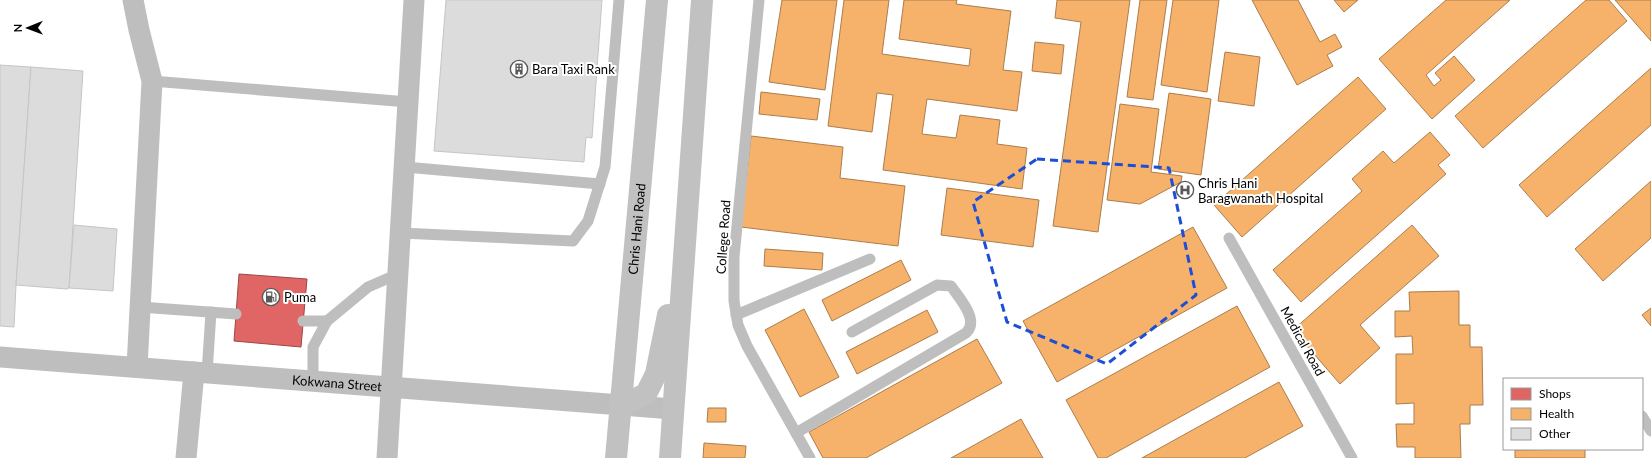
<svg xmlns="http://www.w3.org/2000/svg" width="1651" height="458" font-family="Lato,sans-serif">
	<rect width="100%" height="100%" fill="#fff"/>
	<polygon fill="#e06666" stroke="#9d4747" points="239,274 307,279 301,347 234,341"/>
	<g fill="#f6b26b" stroke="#ac7d4b">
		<polygon points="782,0 837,0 825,90 769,82"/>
		<polygon points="844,0 889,0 882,54 969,66 971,49 899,39 904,0 957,0 956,4 1011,11 1003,70 1022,72 1017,111 927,99 922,134 956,138 960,115 1000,120 997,144 1027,148 1022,189 883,170 893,95 877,93 872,132 828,126"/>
		<polygon points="1057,0 1130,0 1098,232 1053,226 1081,22 1055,18"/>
		<polygon points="1140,0 1167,0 1153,100 1127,97"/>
		<polygon points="1173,0 1219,0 1207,92 1161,85"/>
		<polygon points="1252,0 1298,0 1320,42 1335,34 1342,47 1327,55 1333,66 1297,85"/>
		<polygon points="1334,0 1358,0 1344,12"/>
		<polygon points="1446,0 1510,0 1426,75 1434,86 1441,80 1435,73 1454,56 1475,80 1432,119 1379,59"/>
		<polygon points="1586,0 1609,0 1627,21 1483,148 1455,116"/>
		<polygon points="1615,0 1651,0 1651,41"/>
		<polygon points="1035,42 1064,45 1061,74 1032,71"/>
		<polygon points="1225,52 1260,57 1254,106 1218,101"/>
		<polygon points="1651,68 1651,125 1547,217 1519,185"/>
		<polygon points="1358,77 1386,109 1242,237 1214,205"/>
		<polygon points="761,92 820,99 817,120 759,114"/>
		<polygon points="1169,93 1211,99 1201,175 1158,169"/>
		<polygon points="1120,104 1159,109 1151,172 1182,176 1181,182 1140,204 1107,200"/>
		<polygon points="1430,132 1450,155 1438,165 1446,174 1301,302 1273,270 1362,191 1352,179 1383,151 1394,163"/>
		<polygon points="751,136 843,147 840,178 905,186 898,246 741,227"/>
		<polygon points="1651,181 1651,238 1603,281 1575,249"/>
		<polygon points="947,188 1039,200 1033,247 941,235"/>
		<polygon points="1412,225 1439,256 1360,325 1380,348 1340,384 1293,330"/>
		<polygon points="1193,227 1227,288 1057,382 1023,321"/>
		<polygon points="765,249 823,253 822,270 764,266"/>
		<polygon points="901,260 911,280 832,321 822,300"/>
		<polygon points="1459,291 1459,325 1470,325 1470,347 1482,347 1483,405 1470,405 1470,424 1460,424 1461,458 1415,458 1415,447 1397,447 1396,424 1414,424 1414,403 1396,404 1396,354 1413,354 1412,336 1395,337 1395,311 1410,311 1409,292"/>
		<polygon points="1237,306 1270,367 1106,458 1098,458 1066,400"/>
		<polygon points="1651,308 1651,326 1642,315"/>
		<polygon points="804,309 839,377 800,397 765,330"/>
		<polygon points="927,310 938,332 857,374 846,352"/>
		<polygon points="977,339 1002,383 866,458 823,458 809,432"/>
		<polygon points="1279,382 1303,426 1245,458 1142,458"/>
		<polygon points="708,408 726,408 726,422 707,422"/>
		<polygon points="1021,419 1043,458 951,458"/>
		<polygon points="704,443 746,446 745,458 703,458"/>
		<polygon points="1585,449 1585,458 1515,458 1515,450"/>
	</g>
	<g fill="#dcdcdc" stroke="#c5c5c5">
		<polygon points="446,0 602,0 592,138 586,137 584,162 434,151"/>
		<polygon points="0,65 31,67 16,285 14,327 0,326"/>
		<polygon points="31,67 83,71 69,288 67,289 16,285"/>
		<polygon points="74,225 117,229 113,291 69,288"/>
	</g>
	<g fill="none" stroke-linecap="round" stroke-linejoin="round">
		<g stroke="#bebebe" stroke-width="11">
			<polyline points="759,0 734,257 734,301 738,325 747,346 810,458"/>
			<polyline points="152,81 408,102"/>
			<polyline points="405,167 600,184"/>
			<polyline points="401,233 573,241 588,221 605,167 619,0"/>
			<polyline points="1229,238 1352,458"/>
			<polyline points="140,307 236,314"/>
			<polyline points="736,315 870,259"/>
			<polyline points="303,321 327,321"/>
			<polyline points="207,373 211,312"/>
			<polyline points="313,381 313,347 327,321 368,287 398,274"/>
			<polyline points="1642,416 1651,431"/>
			<path d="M796,433L966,333C980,320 959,298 951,286L937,285L852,332"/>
		</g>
		<g stroke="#bebebe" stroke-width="21">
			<polyline points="133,0 139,30 152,81 137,367"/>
			<path id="s1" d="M0,357L673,409"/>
			<polyline points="186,458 194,372"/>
			<polyline points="387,458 414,0"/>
		</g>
		<g stroke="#c1c1c1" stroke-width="22">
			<polyline points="620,406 646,394 656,374 668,315"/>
			<path id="s2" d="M616,458L657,0"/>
			<polyline points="670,458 702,0"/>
		</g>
	</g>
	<path fill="none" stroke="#1d4ed8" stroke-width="3" stroke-dasharray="8 5" stroke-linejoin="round" d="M1037,159L1169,168L1196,295L1107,364L1007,322L973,202Z"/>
	<defs>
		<symbol id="building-ring" viewBox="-11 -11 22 22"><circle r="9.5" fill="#fff" stroke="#595959" stroke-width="1.5"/><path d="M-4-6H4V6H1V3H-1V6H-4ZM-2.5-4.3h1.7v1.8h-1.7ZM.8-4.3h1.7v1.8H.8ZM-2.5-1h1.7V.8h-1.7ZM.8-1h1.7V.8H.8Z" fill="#595959"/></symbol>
		<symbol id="hospital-ring" viewBox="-11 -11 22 22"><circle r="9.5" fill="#fff" stroke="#595959" stroke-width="1.5"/><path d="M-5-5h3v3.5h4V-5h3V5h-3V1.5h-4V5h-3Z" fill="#595959"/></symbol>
		<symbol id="fuel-ring" viewBox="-11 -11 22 22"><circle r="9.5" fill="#fff" stroke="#595959" stroke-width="1.5"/><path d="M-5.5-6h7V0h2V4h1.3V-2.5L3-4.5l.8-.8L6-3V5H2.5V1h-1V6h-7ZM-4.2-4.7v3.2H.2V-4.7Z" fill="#595959"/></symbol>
	</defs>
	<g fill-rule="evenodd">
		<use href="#building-ring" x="509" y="59" width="20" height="20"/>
		<use href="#hospital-ring" x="1175" y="180" width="20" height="20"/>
		<use href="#fuel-ring" x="261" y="287" width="20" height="20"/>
	</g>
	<g text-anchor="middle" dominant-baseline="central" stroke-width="4" stroke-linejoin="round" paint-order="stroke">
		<g font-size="13" fill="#000" stroke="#fff" text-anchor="start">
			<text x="532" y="69">Bara Taxi Rank</text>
			<text x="1198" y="183">Chris Hani<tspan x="1198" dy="15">Baragwanath Hospital</tspan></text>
			<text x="284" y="297">Puma</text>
		</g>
		<g font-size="13" fill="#000" stroke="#fff">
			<text stroke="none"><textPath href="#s2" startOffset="230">Chris Hani Road</textPath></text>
			<text transform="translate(723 237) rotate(-86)">College Road</text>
			<text transform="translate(1303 341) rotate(61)">Medical Road</text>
			<text stroke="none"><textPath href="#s1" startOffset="338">Kokwana Street</textPath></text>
		</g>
	</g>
	<rect x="1503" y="378" width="140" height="72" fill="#ffffff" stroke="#999999"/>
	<rect x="1511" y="388" width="20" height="12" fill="#e06666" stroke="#999999"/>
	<text x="1539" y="398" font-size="12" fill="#000000">Shops</text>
	<rect x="1511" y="408" width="20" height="12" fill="#f6b26b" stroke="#999999"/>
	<text x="1539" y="418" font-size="12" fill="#000000">Health</text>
	<rect x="1511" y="428" width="20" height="12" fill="#dcdcdc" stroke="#999999"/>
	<text x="1539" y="438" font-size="12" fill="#000000">Other</text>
	<g transform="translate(28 28) rotate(269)" stroke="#ffffff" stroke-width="3" paint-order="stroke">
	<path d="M0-3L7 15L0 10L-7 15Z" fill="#000000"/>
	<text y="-6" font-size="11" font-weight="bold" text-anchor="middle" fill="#000000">N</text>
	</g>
</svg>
